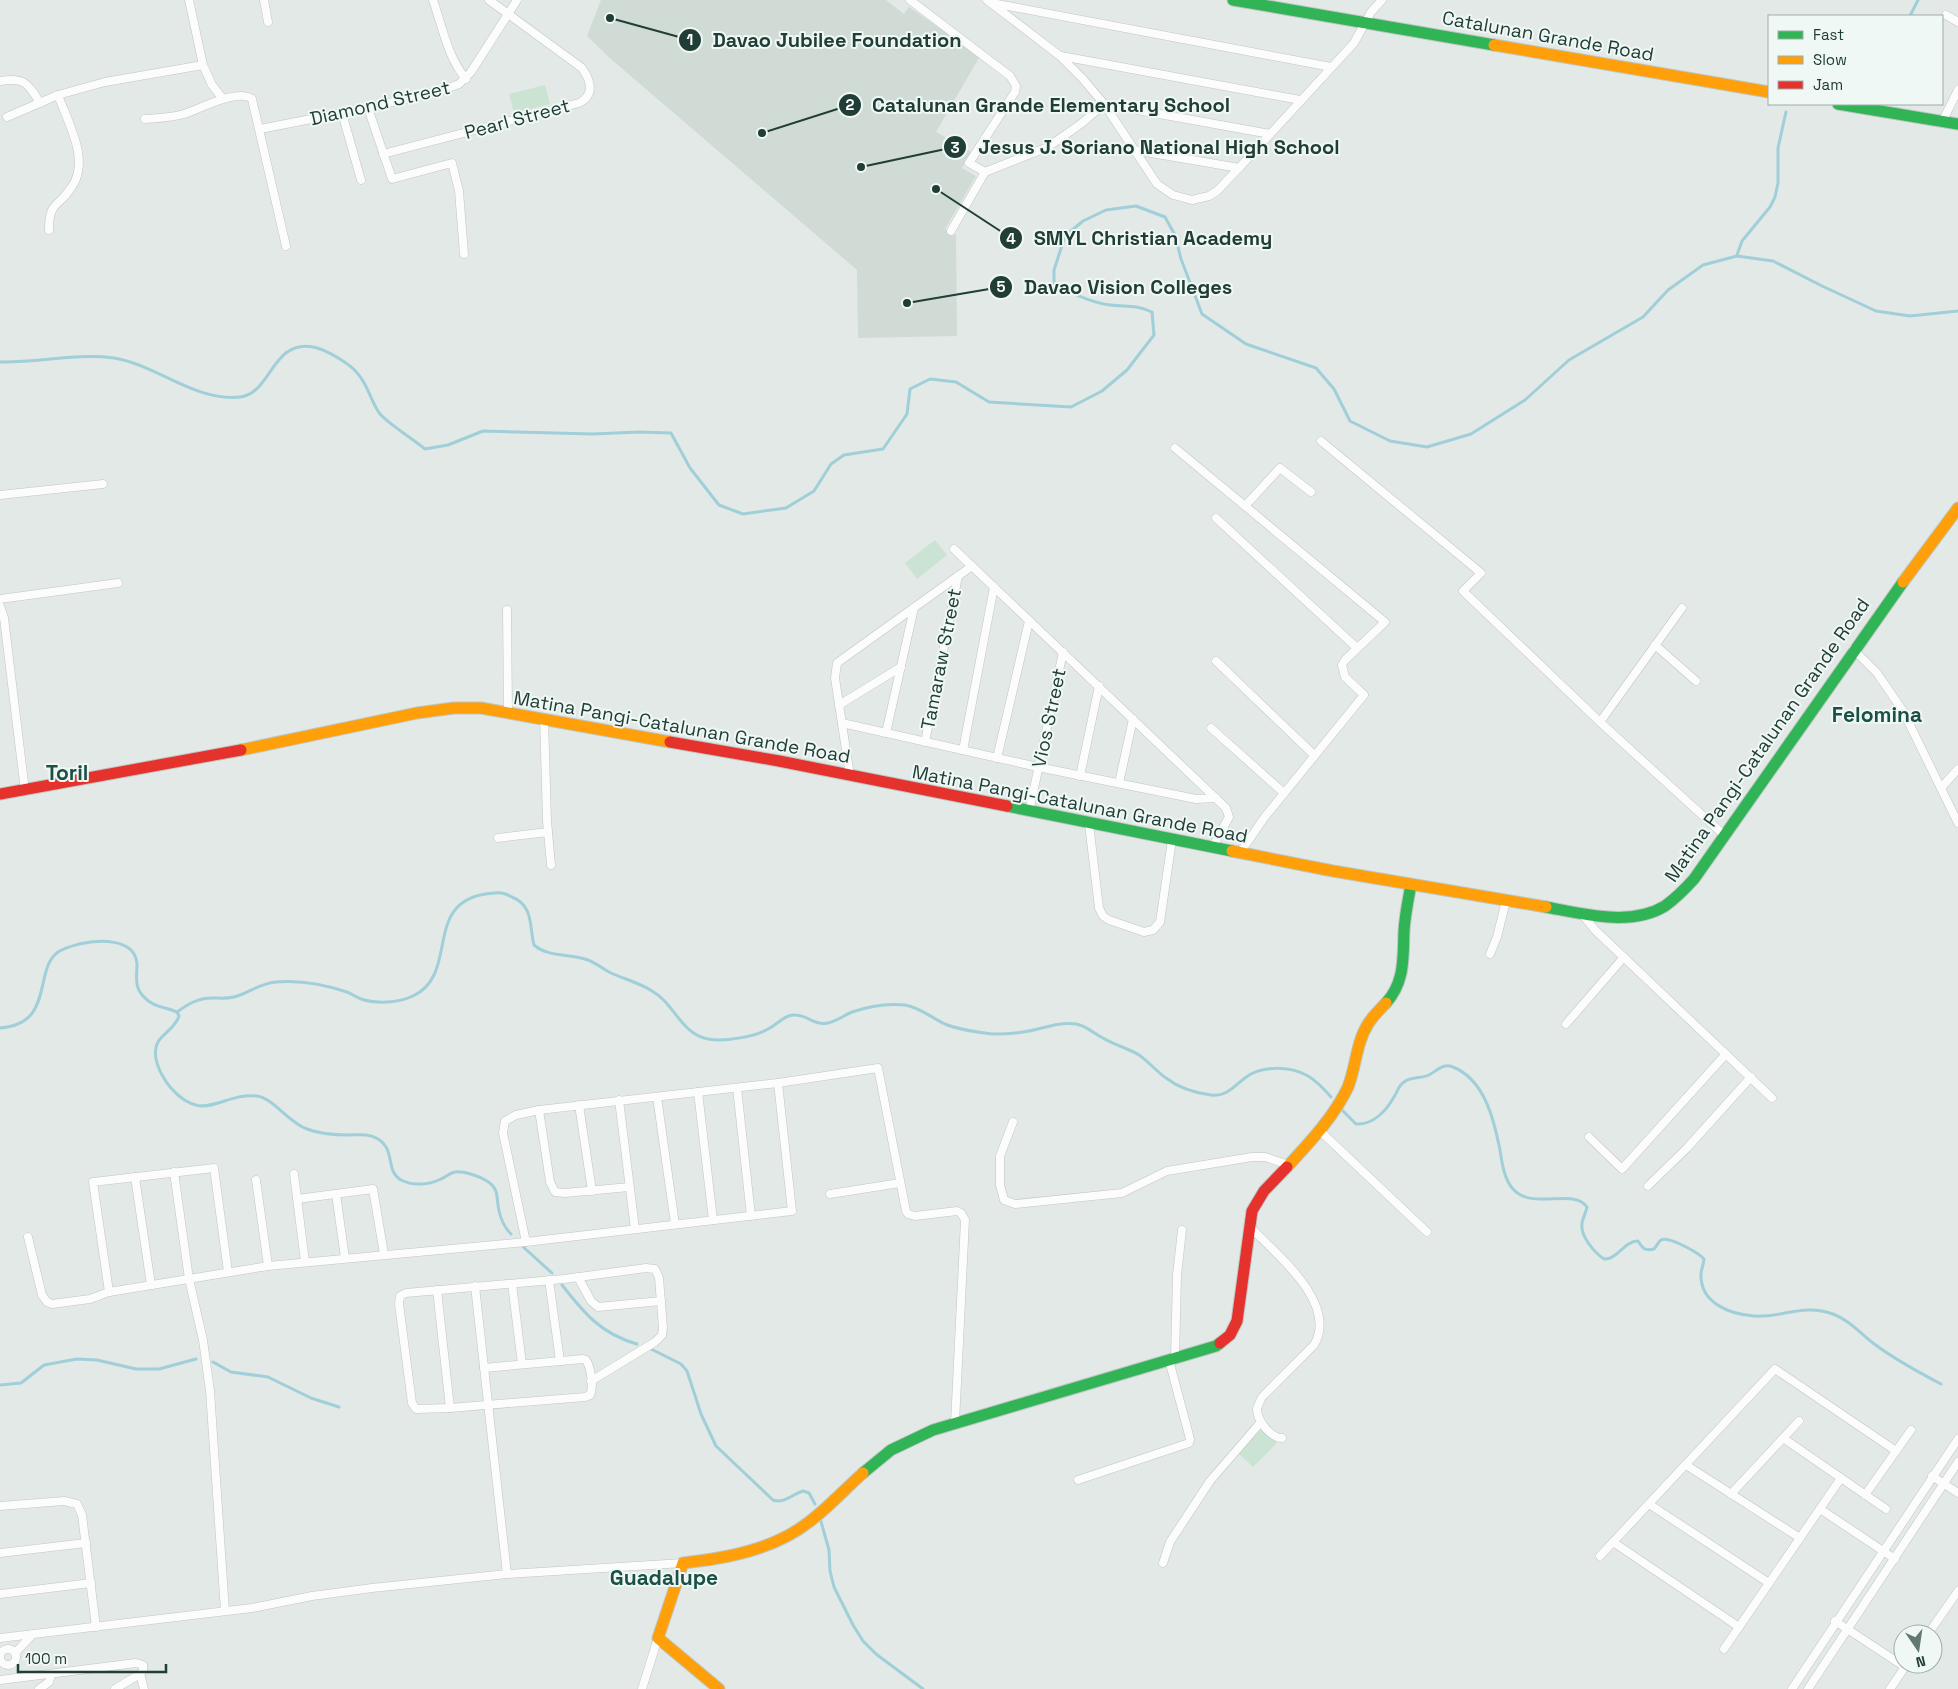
<svg xmlns="http://www.w3.org/2000/svg" width="1958" height="1689" font-family="'Space Grotesk',sans-serif">
	<rect width="100%" height="100%" fill="#e3e9e6"/>
	<polygon fill="#d0dbd6" points="601,0 886,0 904,14 909,7 980,56 936,132 971,152 962,168 976,176 945,229 956,235 957,336 858,338 857,270 612,60 587,36"/>
	<g fill="#cbe3d3">
		<polygon points="545,85 550,104 514,113 509,94"/>
		<polygon points="935,540 947,555 917,579 905,563"/>
		<polygon points="1262,1429 1277,1443 1253,1467 1238,1453"/>
	</g>
	<g fill="none" stroke-linecap="round" stroke-linejoin="round">
		<g stroke="#a0cfd9" stroke-width="3">
			<polyline points="1910,16 1918,0"/>
			<polyline points="1737,255 1742,241 1770,207 1775,197 1778,183 1778,148 1786,112"/>
			<path d="M0,362C38,363 76,353 114,358C157,365 195,402 240,397C271,394 272,339 313,347C325,349 351,364 358,374C368,385 371,402 380,414C390,425 413,439 425,449L448,445L483,431L592,434L640,432L671,433L690,468L719,505L743,514L786,508L814,491L831,464L844,455L883,449L907,414L910,389L930,379L956,382L989,402L1071,407L1102,391L1127,370L1154,335L1152,312C1134,304 1128,307 1110,305C1093,303 1069,292 1054,284V270L1065,236L1083,221L1106,210L1136,206L1165,217L1175,235L1181,259L1202,314L1246,344L1316,368L1334,389L1350,421L1390,441L1427,447L1471,434L1525,400L1569,360L1643,317L1668,290L1703,265L1737,256L1773,261L1822,286L1876,311L1910,316L1958,311"/>
			<path d="M177,1012C188,1004 198,998 212,998C219,998 226,999 234,997C249,993 260,983 276,982C299,980 326,985 347,992C352,994 356,997 361,999C376,1004 398,1003 413,996C462,973 419,898 494,893C502,892 506,894 512,897C534,906 529,926 534,945C549,958 570,953 588,960C596,963 603,969 611,973C624,979 640,983 652,991C674,1003 681,1034 708,1039C724,1042 754,1037 768,1029C777,1025 785,1014 795,1015C808,1015 814,1026 828,1023C838,1021 844,1015 852,1012C869,1006 887,1003 905,1005C919,1007 932,1018 945,1024C959,1030 977,1032 992,1034C1003,1034 1013,1034 1023,1032C1040,1030 1058,1021 1076,1024C1087,1026 1093,1033 1103,1038C1114,1045 1128,1048 1139,1055C1149,1062 1156,1071 1166,1078C1179,1088 1195,1093 1211,1095C1227,1097 1234,1086 1245,1078C1261,1065 1290,1066 1308,1076C1317,1081 1324,1089 1331,1097"/>
			<path d="M177,1012L179,1016C176,1026 167,1031 160,1039C149,1053 160,1074 170,1087C204,1126 221,1092 257,1096C273,1098 289,1123 307,1129C320,1134 335,1135 348,1135C358,1135 369,1133 378,1139C396,1150 385,1171 401,1180C413,1186 429,1185 441,1179C446,1177 449,1173 455,1172C464,1171 479,1176 487,1181C500,1189 496,1199 499,1211C501,1220 505,1228 511,1234"/>
			<path d="M0,1028C55,1024 33,970 58,952C64,948 72,946 79,944C97,940 135,937 137,964C137,976 134,986 143,996C152,1007 166,1007 177,1012"/>
			<path d="M1341,1109L1356,1124C1373,1125 1386,1111 1394,1097C1398,1091 1398,1086 1404,1082C1412,1076 1421,1079 1429,1075C1438,1070 1443,1063 1453,1067C1485,1080 1494,1120 1500,1150C1502,1163 1504,1179 1513,1189C1532,1211 1573,1187 1587,1207C1586,1212 1583,1218 1582,1223C1580,1236 1594,1252 1604,1259C1617,1260 1624,1241 1638,1241C1643,1249 1645,1251 1654,1249C1657,1246 1658,1242 1661,1240C1669,1236 1699,1253 1704,1259C1704,1264 1701,1269 1701,1274C1700,1303 1729,1314 1754,1316C1782,1318 1803,1303 1833,1314C1849,1320 1860,1333 1873,1343C1894,1359 1918,1372 1941,1384"/>
			<polyline points="521,1245 552,1273"/>
			<path d="M562,1285C584,1313 601,1334 637,1344"/>
			<path d="M649,1348L681,1364L687,1371L701,1414L716,1446L773,1500C784,1504 793,1494 803,1491L809,1493L815,1504"/>
			<polyline points="213,1362 231,1372 268,1377 311,1398 339,1407"/>
			<polyline points="0,1385 21,1383 44,1365 77,1359 97,1360 136,1369 159,1369 196,1359"/>
			<polyline points="820,1518 829,1550 830,1571 834,1587 853,1625 863,1641 876,1654 923,1689"/>
		</g>
		<defs>
			<g id="street">
				<polyline points="189,0 203,65 212,85 223,99"/>
				<polyline points="264,0 268,22"/>
				<path d="M433,0C442,26 448,58 466,79"/>
				<polyline points="910,0 1010,76 1016,86 1015,92 969,163 985,172"/>
				<polyline points="987,0 1060,56 1083,79 1104,104 1157,184 1173,195 1192,200 1209,196 1217,191 1239,168 1354,43 1371,12 1382,0"/>
				<polyline points="992,3 1331,67"/>
				<polyline points="1946,15 1958,22"/>
				<polyline points="1061,56 1300,100"/>
				<path d="M0,81C24,77 28,83 40,103"/>
				<polyline points="368,108 392,179 452,163 459,191 464,254"/>
				<polyline points="342,113 361,180"/>
				<polyline points="7,117 58,95 105,82 203,65"/>
				<path d="M145,119C158,118 171,118 184,114C200,109 238,88 252,99L286,246"/>
				<polyline points="1942,122 1958,90"/>
				<polyline points="260,129 368,108 443,90 459,84 471,72 517,0"/>
				<polyline points="1134,150 1239,168"/>
				<path d="M383,154L579,103C595,95 591,81 582,68L489,0"/>
				<path d="M49,230C49,201 58,208 71,188C91,161 68,123 58,95"/>
				<polyline points="951,231 985,172 1048,147 1082,123 1104,104 1270,134"/>
				<polyline points="1321,441 1481,573 1463,591 1600,722 1724,835"/>
				<polyline points="1175,448 1385,622 1345,660 1342,665 1345,677 1364,695 1264,818 1240,853"/>
				<polyline points="0,495 103,484"/>
				<polyline points="1245,506 1280,468 1311,492"/>
				<polyline points="1216,518 1357,648"/>
				<polyline points="954,549 1226,808 1229,817 1212,848"/>
				<polyline points="0,599 118,583"/>
				<polyline points="0,606 4,618 25,791"/>
				<polyline points="507,610 508,712"/>
				<polyline points="1655,645 1696,681"/>
				<polyline points="1853,649 1877,673 1903,711 1958,823"/>
				<polyline points="1216,661 1314,755"/>
				<polyline points="839,705 901,667"/>
				<polyline points="544,718 547,821 551,865"/>
				<polyline points="1600,722 1682,608"/>
				<polyline points="842,723 1038,767 1196,799 1216,798"/>
				<polyline points="1211,728 1284,793"/>
				<polyline points="886,733 914,608"/>
				<polyline points="925,742 958,576"/>
				<polyline points="963,750 994,587"/>
				<polyline points="997,758 1029,621"/>
				<polyline points="850,776 835,678 837,663 972,566"/>
				<polyline points="1080,776 1099,686"/>
				<polyline points="1119,783 1133,719"/>
				<polyline points="1941,788 1958,769"/>
				<polyline points="1029,812 1063,652"/>
				<polyline points="1089,824 1099,908 1103,916 1109,920 1144,932 1153,930 1160,922 1172,840"/>
				<polyline points="498,838 548,832"/>
				<polyline points="1582,914 1595,930 1772,1098"/>
				<polyline points="1490,954 1497,937 1506,901"/>
				<polyline points="1566,1024 1624,957"/>
				<polyline points="737,1088 751,1216"/>
				<polyline points="698,1092 713,1220"/>
				<polyline points="657,1097 675,1224"/>
				<polyline points="619,1100 635,1229"/>
				<polyline points="579,1105 592,1191"/>
				<polyline points="539,1110 550,1182 555,1192 565,1193 629,1187"/>
				<polyline points="1013,1122 1000,1156 1000,1185 1004,1200 1015,1204 1122,1193 1167,1171 1252,1157 1265,1157 1289,1165"/>
				<polyline points="1319,1130 1427,1232"/>
				<polyline points="1589,1137 1622,1169 1726,1054"/>
				<polyline points="174,1172 189,1279 203,1340 210,1391 225,1611"/>
				<polyline points="294,1174 305,1262"/>
				<polyline points="135,1177 151,1285"/>
				<polyline points="256,1180 268,1266"/>
				<polyline points="1648,1186 1687,1148 1751,1077"/>
				<polyline points="336,1194 345,1258"/>
				<polyline points="830,1194 900,1183"/>
				<polyline points="297,1199 373,1189 384,1254"/>
				<path d="M1249,1226C1275,1253 1339,1303 1314,1345L1262,1397C1260,1401 1258,1405 1257,1409C1257,1421 1271,1438 1282,1438"/>
				<polyline points="28,1237 42,1295 47,1302 52,1304 90,1299 109,1292 268,1266 526,1242 792,1211 778,1083"/>
				<polyline points="526,1242 503,1133 505,1121 516,1115 539,1110 778,1083 878,1068 906,1211 908,1214 915,1216 957,1211 961,1213 965,1220 955,1423"/>
				<polyline points="578,1277 591,1301 598,1307 661,1301"/>
				<polyline points="549,1280 560,1361"/>
				<polyline points="512,1284 522,1364"/>
				<polyline points="475,1286 507,1574"/>
				<polyline points="437,1290 450,1408"/>
				<polyline points="109,1292 93,1182 214,1168 228,1272"/>
				<polyline points="1175,1358 1177,1275 1182,1230"/>
				<path d="M484,1368L583,1359L586,1360C591,1368 594,1387 590,1395L585,1397L450,1408L416,1409L412,1403L399,1304L400,1296L406,1293L564,1279L646,1268L655,1269L659,1278L663,1328L662,1335L655,1342L591,1381"/>
				<polyline points="1783,1438 1886,1509"/>
				<polyline points="1686,1465 1800,1538"/>
				<polyline points="1932,1476 1958,1493"/>
				<polyline points="1078,1480 1189,1443 1190,1439 1169,1360"/>
				<polyline points="1731,1494 1799,1421"/>
				<polyline points="1865,1495 1911,1430"/>
				<polyline points="1649,1504 1769,1583"/>
				<polyline points="0,1506 64,1501 77,1504 82,1515 96,1627"/>
				<polyline points="1820,1509 1895,1559"/>
				<polyline points="1613,1542 1739,1627"/>
				<polyline points="0,1553 86,1543"/>
				<polyline points="1600,1556 1775,1369 1896,1451"/>
				<polyline points="1163,1563 1170,1542 1210,1481 1261,1422"/>
				<polyline points="0,1594 91,1583"/>
				<polyline points="1835,1621 1905,1667"/>
				<polyline points="1928,1634 1958,1591"/>
				<polyline points="0,1638 252,1608 312,1596 372,1588 507,1574 683,1563"/>
				<polyline points="1724,1649 1841,1478"/>
				<circle cx="8" cy="1657" r="8"/>
				<polyline points="15,1653 33,1634"/>
				<polyline points="140,1674 144,1689"/>
				<polyline points="0,1680 136,1663 143,1665 143,1671 140,1674 115,1689"/>
				<polyline points="39,1689 49,1682 51,1674"/>
				<polyline points="642,1689 658,1638"/>
				<polyline points="1792,1689 1958,1439"/>
				<polyline points="1808,1689 1958,1462"/>
				<polyline points="1890,1689 1907,1664"/>
			</g>
			<g id="fast">
				<polyline points="1233,0 1494,45"/>
				<polyline points="1838,104 1958,124"/>
				<polyline points="1007,806 1232,851"/>
				<path d="M1546,907C1583,914 1631,927 1665,906C1676,898 1685,889 1694,879L1903,582"/>
				<path d="M1386,1003C1405,982 1403,958 1404,931C1405,915 1408,900 1411,885"/>
				<polyline points="863,1473 891,1450 933,1430 1216,1346 1220,1343"/>
			</g>
			<g id="slow">
				<polyline points="1494,45 1769,92"/>
				<polyline points="1903,582 1958,508"/>
				<polyline points="241,750 417,713 454,708 481,708 670,742"/>
				<polyline points="1232,851 1333,871 1546,907"/>
				<path d="M1287,1167C1309,1143 1334,1117 1348,1087C1356,1067 1356,1043 1368,1024C1373,1016 1379,1010 1386,1003"/>
				<path d="M719,1689L658,1638L683,1563C727,1558 773,1550 809,1522C829,1507 845,1489 863,1473"/>
			</g>
			<g id="jam">
				<polyline points="670,742 779,761 1007,806"/>
				<polyline points="0,794 241,750"/>
				<polyline points="1220,1343 1230,1335 1237,1321 1252,1211 1264,1191 1287,1167"/>
			</g>
		</defs>
		<use href="#street" stroke="#c0c6c3" stroke-width="9"/>
		<use href="#fast" stroke="#bec7c4" stroke-width="13"/>
		<use href="#slow" stroke="#bec7c4" stroke-width="13"/>
		<use href="#jam" stroke="#bec7c4" stroke-width="13"/>
		<use href="#street" stroke="#fbfcfb" stroke-width="8"/>
		<use href="#fast" stroke="#30b455" stroke-width="11"/>
		<use href="#slow" stroke="#ff9f0a" stroke-width="11"/>
		<use href="#jam" stroke="#e5322d" stroke-width="11"/>
	</g>
	<g text-anchor="middle" dominant-baseline="central" stroke-width="4" stroke-linejoin="round" paint-order="stroke">
		<g font-size="19" fill="#203d36" stroke="#f0f8f5">
			<text transform="translate(1548 36) rotate(10)">Catalunan Grande Road</text>
			<text transform="translate(380 103) rotate(-13)">Diamond Street</text>
			<text transform="translate(517 119) rotate(-15)">Pearl Street</text>
			<text transform="translate(941 659) rotate(-79)">Tamaraw Street</text>
			<text transform="translate(1049 718) rotate(-78)">Vios Street</text>
			<text transform="translate(682 727) rotate(10)">Matina Pangi-Catalunan Grande Road</text>
			<text transform="translate(1767 740) rotate(-55)">Matina Pangi-Catalunan Grande Road</text>
			<text transform="translate(1080 804) rotate(11)">Matina Pangi-Catalunan Grande Road</text>
		</g>
		<g font-size="21" font-weight="bold" fill="#1a5046" stroke="#f0f8f5">
			<text x="1877" y="714">Felomina</text>
			<text x="67" y="772">Toril</text>
			<text x="664" y="1577">Guadalupe</text>
		</g>
	</g>
	<path fill="none" stroke="#203d36" stroke-width="2" d="M610 18L690 40M762 133L850 105M861 167L955 147M936 189L1011 238M907 303L1001 287"/>
	<g fill="#203d36" stroke="#f0f8f5" stroke-width="2">
		<circle cx="610" cy="18" r="5"/>
		<circle cx="762" cy="133" r="5"/>
		<circle cx="861" cy="167" r="5"/>
		<circle cx="936" cy="189" r="5"/>
		<circle cx="907" cy="303" r="5"/>
		<circle cx="690" cy="40" r="12"/>
		<circle cx="850" cy="105" r="12"/>
		<circle cx="955" cy="147" r="12"/>
		<circle cx="1011" cy="238" r="12"/>
		<circle cx="1001" cy="287" r="12"/>
	</g>
	<g font-size="15" text-anchor="middle" font-weight="bold" fill="#fff">
		<text x="690" y="45">1</text>
		<text x="850" y="110">2</text>
		<text x="955" y="153">3</text>
		<text x="1011" y="244">4</text>
		<text x="1001" y="292">5</text>
	</g>
	<g font-size="20" text-anchor="middle" font-weight="bold" fill="#203d36" stroke="#f0f8f5" stroke-width="4" stroke-linejoin="round" paint-order="stroke">
		<text x="837" y="47">Davao Jubilee Foundation</text>
		<text x="1051" y="112">Catalunan Grande Elementary School</text>
		<text x="1159" y="154">Jesus J. Soriano National High School</text>
		<text x="1153" y="245">SMYL Christian Academy</text>
		<text x="1128" y="294">Davao Vision Colleges</text>
	</g>
	<rect x="1768" y="15" width="175" height="90" fill="#f0f8f5" stroke="#9dada9"/>
	<rect x="1778" y="31" width="25" height="8" fill="#30b455" stroke="#9dada9"/>
	<text x="1813" y="40" font-size="15" fill="#203d36">Fast</text>
	<rect x="1778" y="56" width="25" height="8" fill="#ff9f0a" stroke="#9dada9"/>
	<text x="1813" y="65" font-size="15" fill="#203d36">Slow</text>
	<rect x="1778" y="81" width="25" height="8" fill="#e5322d" stroke="#9dada9"/>
	<text x="1813" y="90" font-size="15" fill="#203d36">Jam</text>
	<g transform="translate(1918 1649) rotate(167)"><circle r="24" fill="#f0f8f5" stroke="#9dada9"/>
	<path d="M0-4L9 19L0 12L-9 19Z" fill="#647974"/>
	<text y="-8" font-size="14" font-weight="bold" text-anchor="middle" fill="#203d36">N</text>
	</g>
	<path d="M18 1664v8h148v-8" fill="none" stroke="#203d36" stroke-width="2.5"/>
	<text x="25" y="1664" font-size="15" fill="#203d36" stroke="#f0f8f5" stroke-width="4" paint-order="stroke">100 m</text>
</svg>
